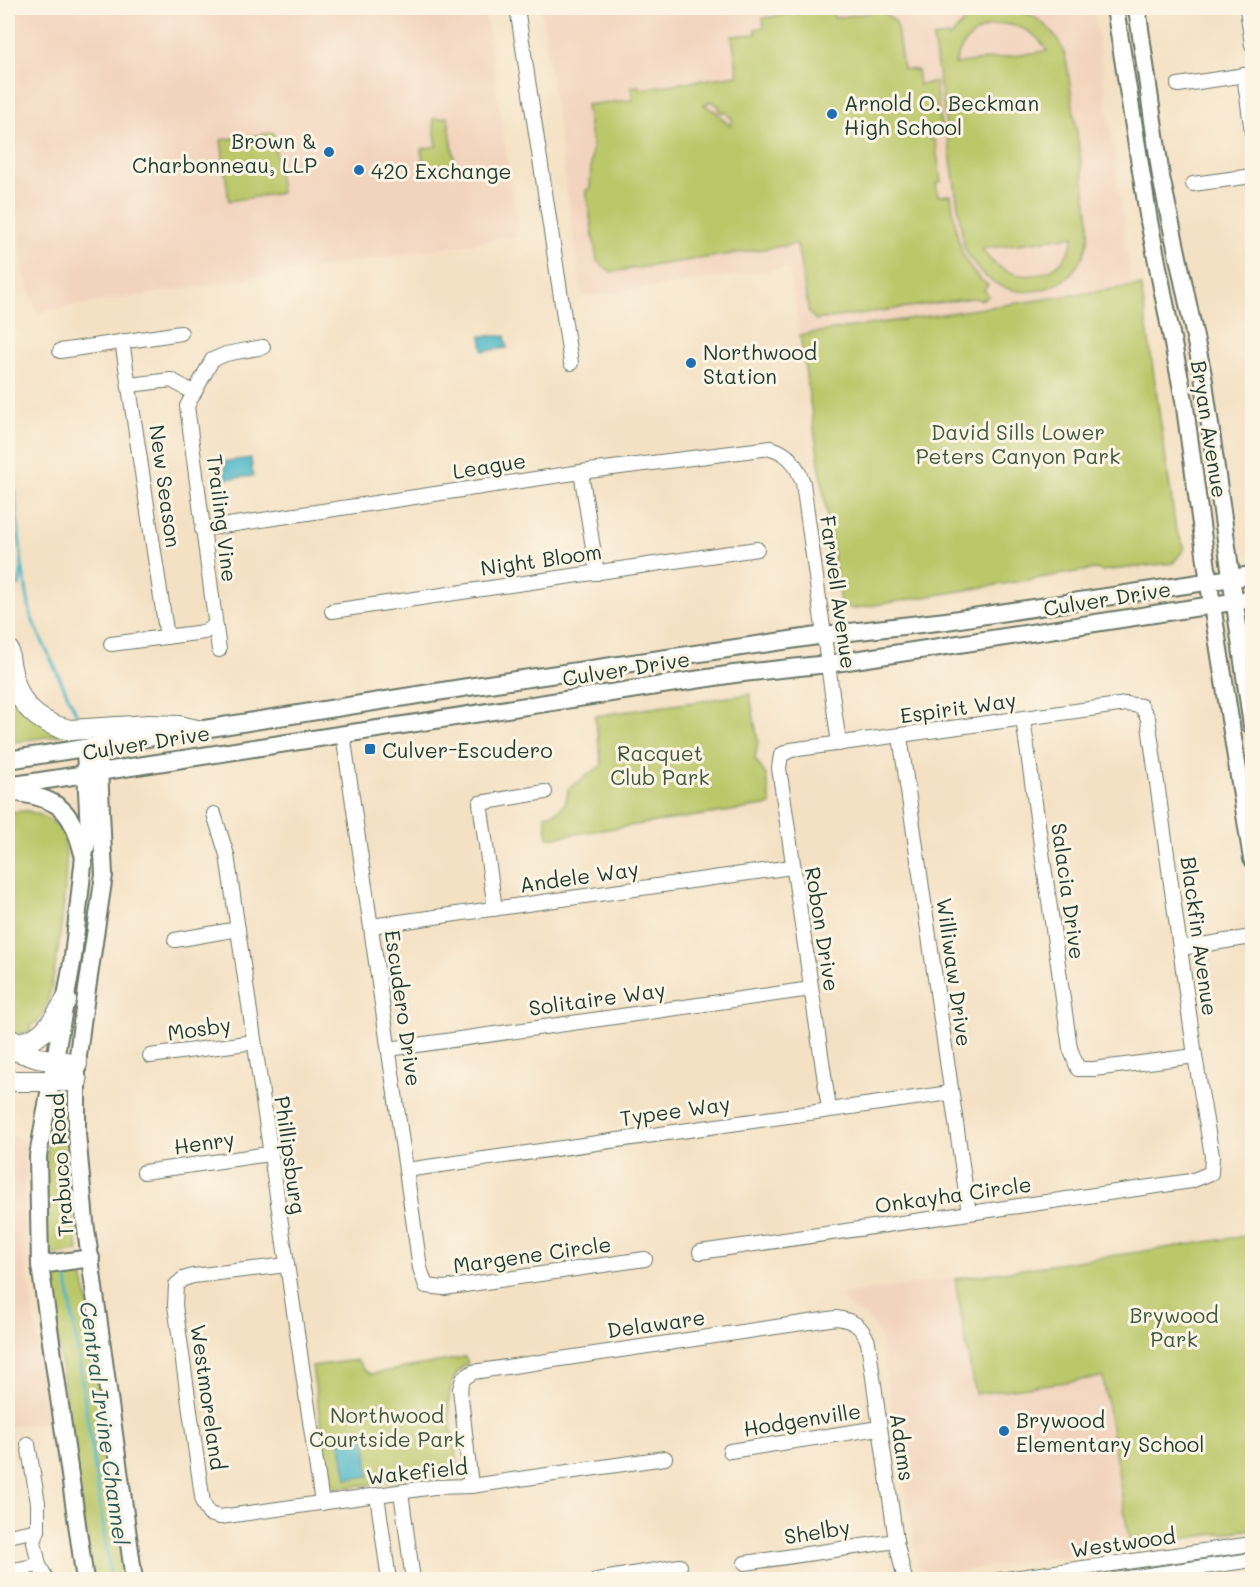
<svg xmlns="http://www.w3.org/2000/svg" width="1260" height="1587" font-family="Mali,sans-serif">
	<rect width="100%" height="100%" fill="#fcf5e5"/>
	<filter id="ink" filterUnits="userSpaceOnUse"><feTurbulence type="fractalNoise" baseFrequency=".0167" numOctaves="2"/><feDisplacementMap in="SourceGraphic" scale="12" xChannelSelector="R" yChannelSelector="G"/><feConvolveMatrix kernelMatrix="1 2 1 2 8 2 1 2 1" color-interpolation-filters="sRGB"/></filter>
	<filter id="wash" filterUnits="userSpaceOnUse"><feTurbulence type="fractalNoise" baseFrequency=".008" numOctaves="4" result="noise"/><feDisplacementMap in="SourceGraphic" scale="24" xChannelSelector="R" yChannelSelector="G"/><feGaussianBlur stdDeviation="1.35" result="paint"/><feColorMatrix in="noise" values="0 0 0 0 0 0 0 0 0 0 0 0 0 0 0 0 0 1.4 0 .05"/><feComposite in="paint" operator="in"/></filter>
	<g filter="url(#wash)">
		<rect width="100%" height="100%" fill="#f4e1c4"/>
		<g fill="#f2d4be">
			<polygon points="8,8 485,8 518,236 36,312 24,271 8,154"/>
			<polygon points="541,8 1094,8 1132,287 800,335 789,268 582,297"/>
			<polygon points="8,1134 26,1141 23,1222 25,1252 48,1421 8,1427"/>
			<polygon points="1083,1260 1130,1546 932,1575 918,1566 880,1336 866,1315 849,1308 840,1295"/>
		</g>
		<g fill="#bbc86a" stroke="#6d824f" stroke-width="1.5" fill-rule="evenodd">
			<path d="M832,8L834,18L881,11L896,22L903,69L917,70L919,85L935,82L941,125L928,127L930,140H935L941,182L936,183L938,196L951,195C956,228 957,265 988,285L984,290L989,296L981,300L973,298L816,320L809,313L797,244L611,272L597,261L586,190L590,189L592,144L586,105L633,100L631,87L639,86L640,89L738,75L732,36L756,34L755,29L764,27L763,18ZM711,101L720,107L718,110L722,113L724,111L732,119L730,126L715,111L704,105Z"/>
			<path d="M994,9C1032,7 1059,28 1067,64L1089,219C1095,298 994,320 964,246L933,38L948,36L949,38L966,20ZM1004,24C1023,26 1038,34 1047,51L955,64C961,40 979,25 1004,24ZM1074,236C1065,284 1005,288 982,249Z"/>
			<polygon points="448,117 456,170 425,175 421,149 437,146 433,119"/>
			<polygon points="273,133 281,193 229,201 221,140"/>
			<polygon points="1141,285 1176,530 1185,548 1173,563 1102,571 1095,569 851,609 840,602 800,335"/>
			<polygon points="8,686 60,735 8,743"/>
			<path d="M750,694L758,742L755,759L766,775L771,805L548,838L545,815C560,813 568,804 568,789L602,765L595,716Z"/>
			<path d="M28,811C41,815 54,819 62,832C74,853 55,992 43,1015C41,1020 34,1024 30,1027L31,1030L25,1033H8V812Z"/>
			<polygon points="54,1093 64,1093 65,1096 69,1182 78,1251 47,1257 45,1167"/>
			<polygon points="1252,1235 1252,1529 1130,1546 1103,1377 975,1394 955,1279"/>
			<polygon points="80,1268 92,1317 128,1579 91,1579 48,1272"/>
			<path d="M465,1357L468,1363C435,1384 454,1433 458,1465L454,1474L340,1488L330,1484L312,1366L357,1360L364,1370L372,1374Z"/>
		</g>
		<g fill="#4cb7c8" stroke="#367a7e" stroke-width="1.5">
			<polygon points="481,336 505,336 507,348 483,351"/>
			<polygon points="251,458 253,476 226,479 224,462"/>
			<polygon points="366,1437 369,1476 347,1479 340,1441"/>
		</g>
		<g fill="none" stroke-linecap="round" stroke-linejoin="round">
			<g stroke="#4cb7c8" stroke-width="3">
				<polyline points="8,429 22,564 31,617 77,715"/>
				<polyline points="19,586 22,567"/>
				<polyline points="66,1271 111,1580"/>
			</g>
		</g>
	</g>
	<g filter="url(#ink)">
		<g fill="none" stroke-linecap="round" stroke-linejoin="round">
			<defs>
				<g id="minor">
					<polyline points="517,8 571,363"/>
					<polyline points="1247,8 1252,45"/>
					<polyline points="1244,75 1252,132"/>
					<polyline points="1178,85 1252,74"/>
					<polyline points="1193,184 1252,176"/>
					<polyline points="122,341 167,637"/>
					<polyline points="60,351 181,333"/>
					<polyline points="130,385 171,380 193,392"/>
					<polyline points="581,472 597,573"/>
					<path d="M202,529L581,472L771,448C790,454 796,464 803,483L839,744"/>
					<polyline points="332,611 757,549"/>
					<polyline points="111,644 204,632 215,626"/>
					<polyline points="219,650 187,406 212,360 226,354 263,347"/>
					<polyline points="1023,719 1070,1048 1078,1069 1094,1069 1195,1056"/>
					<polyline points="343,734 406,1170 420,1268 426,1286 444,1288 645,1259"/>
					<polyline points="900,736 969,1213"/>
					<polyline points="214,814 227,855 322,1503"/>
					<polyline points="495,909 480,803 545,792"/>
					<polyline points="371,926 792,867"/>
					<polyline points="175,940 238,929"/>
					<polyline points="1181,948 1252,937"/>
					<polyline points="389,1049 811,989"/>
					<polyline points="150,1056 254,1042"/>
					<polyline points="406,1170 950,1093"/>
					<polyline points="144,1172 269,1154"/>
					<polyline points="700,1252 1191,1181 1211,1173 1212,1156 1195,1056 1148,718 1141,706 1126,704 791,750 781,755 779,768 829,1109"/>
					<polyline points="287,1265 193,1276 183,1279 176,1285 175,1305 203,1503 209,1514 220,1517 434,1487 471,1486 665,1458"/>
					<polyline points="28,1444 38,1503 38,1530 34,1542 39,1565 47,1580"/>
					<polyline points="730,1451 879,1428"/>
					<path d="M471,1486L460,1389L463,1379L473,1372L836,1318C853,1320 862,1326 868,1342L896,1541L905,1580"/>
					<polyline points="401,1492 413,1580"/>
					<polyline points="377,1495 389,1580"/>
					<polyline points="8,1536 38,1530"/>
					<polyline points="745,1563 896,1541"/>
					<polyline points="8,1571 39,1565"/>
					<polyline points="597,1580 680,1566"/>
					<polyline points="999,1580 1252,1544"/>
					<polyline points="1115,1580 1252,1560"/>
				</g>
				<g id="major">
					<polyline points="1115,8 1149,221 1184,400 1212,605 1252,859"/>
					<polyline points="1137,8 1161,177 1203,375 1252,726"/>
					<polyline points="98,747 104,875 82,1023 77,1064 77,1134 85,1222 134,1580"/>
					<polyline points="8,760 468,687 824,635 946,621 1252,575"/>
					<polyline points="8,786 734,674 828,664 1252,599"/>
					<path d="M8,791C57,799 70,804 83,854"/>
					<polyline points="40,1265 91,1258"/>
					<polyline points="85,1580 40,1265 38,1156 73,957 84,856 89,833 85,749"/>
				</g>
				<g id="highway">
					<path d="M8,649C13,692 24,720 70,730L149,725L179,726L202,731"/>
					<path d="M8,1040C37,1050 53,1021 66,1000"/>
					<polyline points="8,1048 38,1058 77,1064"/>
					<polyline points="8,1081 77,1081"/>
				</g>
			</defs>
			<use href="#minor" stroke="#6a7666" stroke-width="16"/>
			<use href="#major" stroke="#6a7666" stroke-width="20"/>
			<use href="#highway" stroke="#6a7666" stroke-width="22"/>
			<use href="#minor" stroke="#fff" stroke-width="14"/>
			<use href="#major" stroke="#fff" stroke-width="16"/>
			<use href="#highway" stroke="#fff" stroke-width="20"/>
		</g>
	</g>
	<g fill="#1f6fb2" stroke="#fcf5e5" stroke-width="2">
		<circle cx="832" cy="114" r="6"/>
		<circle cx="329" cy="152" r="6"/>
		<circle cx="359" cy="170" r="6"/>
		<circle cx="691" cy="363" r="6"/>
		<rect x="364" y="743" width="12" height="12" rx="3"/>
		<circle cx="1004" cy="1431" r="6"/>
	</g>
	<g text-anchor="middle" dominant-baseline="central" stroke-width="6" stroke-linejoin="round" paint-order="stroke">
		<g font-size="21" fill="#1f3d34" stroke="#fcf5e5" text-anchor="start">
			<text x="844" y="102">Arnold O. Beckman<tspan x="844" dy="24">High School</tspan></text>
			<text x="317" y="140" text-anchor="end">Brown &amp;<tspan x="317" dy="24">Charbonneau, LLP</tspan></text>
			<text x="371" y="170">420 Exchange</text>
			<text x="703" y="351">Northwood<tspan x="703" dy="24">Station</tspan></text>
			<text x="382" y="749">Culver-Escudero</text>
			<text x="1016" y="1419">Brywood<tspan x="1016" dy="24">Elementary School</tspan></text>
		</g>
		<g font-size="21" fill="#1f3d34" stroke="#fcf5e5">
			<text transform="translate(1210 429) rotate(81)">Bryan Avenue</text>
			<text transform="translate(489 465) rotate(-9)">League</text>
			<text transform="translate(166 486) rotate(82)">New Season</text>
			<text transform="translate(223 518) rotate(83)">Trailing Vine</text>
			<text transform="translate(541 559) rotate(-8)">Night Bloom</text>
			<text transform="translate(839 592) rotate(82)">Farwell Avenue</text>
			<text transform="translate(1107 598) rotate(-9)">Culver Drive</text>
			<text transform="translate(626 668) rotate(-9)">Culver Drive</text>
			<text transform="translate(958 707) rotate(-8)">Espirit Way</text>
			<text transform="translate(146 742) rotate(-9)">Culver Drive</text>
			<text transform="translate(579 876) rotate(-8)">Andele Way</text>
			<text transform="translate(1069 891) rotate(82)">Salacia Drive</text>
			<text transform="translate(823 929) rotate(81)">Robon Drive</text>
			<text transform="translate(1200 936) rotate(82)">Blackfin Avenue</text>
			<text transform="translate(955 972) rotate(82)">Williwaw Drive</text>
			<text transform="translate(597 998) rotate(-8)">Solitaire Way</text>
			<text transform="translate(404 1008) rotate(82)">Escudero Drive</text>
			<text transform="translate(199 1028) rotate(-8)">Mosby</text>
			<text transform="translate(675 1110) rotate(-8)">Typee Way</text>
			<text transform="translate(204 1142) rotate(-8)">Henry</text>
			<text transform="translate(291 1155) rotate(82)">Phillipsburg</text>
			<text transform="translate(60 1165) rotate(-94)">Trabuco Road</text>
			<text transform="translate(953 1194) rotate(-8)">Onkayha Circle</text>
			<text transform="translate(532 1254) rotate(-8)">Margene Circle</text>
			<text transform="translate(656 1323) rotate(-8)">Delaware</text>
			<text transform="translate(209 1397) rotate(82)">Westmoreland</text>
			<text transform="translate(802 1419) rotate(-9)">Hodgenville</text>
			<text transform="translate(903 1447) rotate(82)">Adams</text>
			<text transform="translate(417 1471) rotate(-6)">Wakefield</text>
			<text transform="translate(817 1531) rotate(-9)">Shelby</text>
			<text transform="translate(1123 1542) rotate(-8)">Westwood</text>
		</g>
		<g font-size="21" fill="#3e593f" stroke="#fcf5e5">
			<text x="1018" y="431">David Sills Lower<tspan x="1018" dy="24">Peters Canyon Park</tspan></text>
			<text x="660" y="752">Racquet<tspan x="660" dy="24">Club Park</tspan></text>
			<text x="1174" y="1314">Brywood<tspan x="1174" dy="24">Park</tspan></text>
			<text x="387" y="1414">Northwood<tspan x="387" dy="24">Courtside Park</tspan></text>
		</g>
		<g font-size="22" font-style="italic" fill="#2a5c59" stroke="#fcf5e5">
			<text transform="translate(105 1423) rotate(82)">Central Irvine Channel</text>
		</g>
	</g>
	<rect width="1260" height="1587" fill="none" stroke="#fcf5e5" stroke-width="30"/>
</svg>
